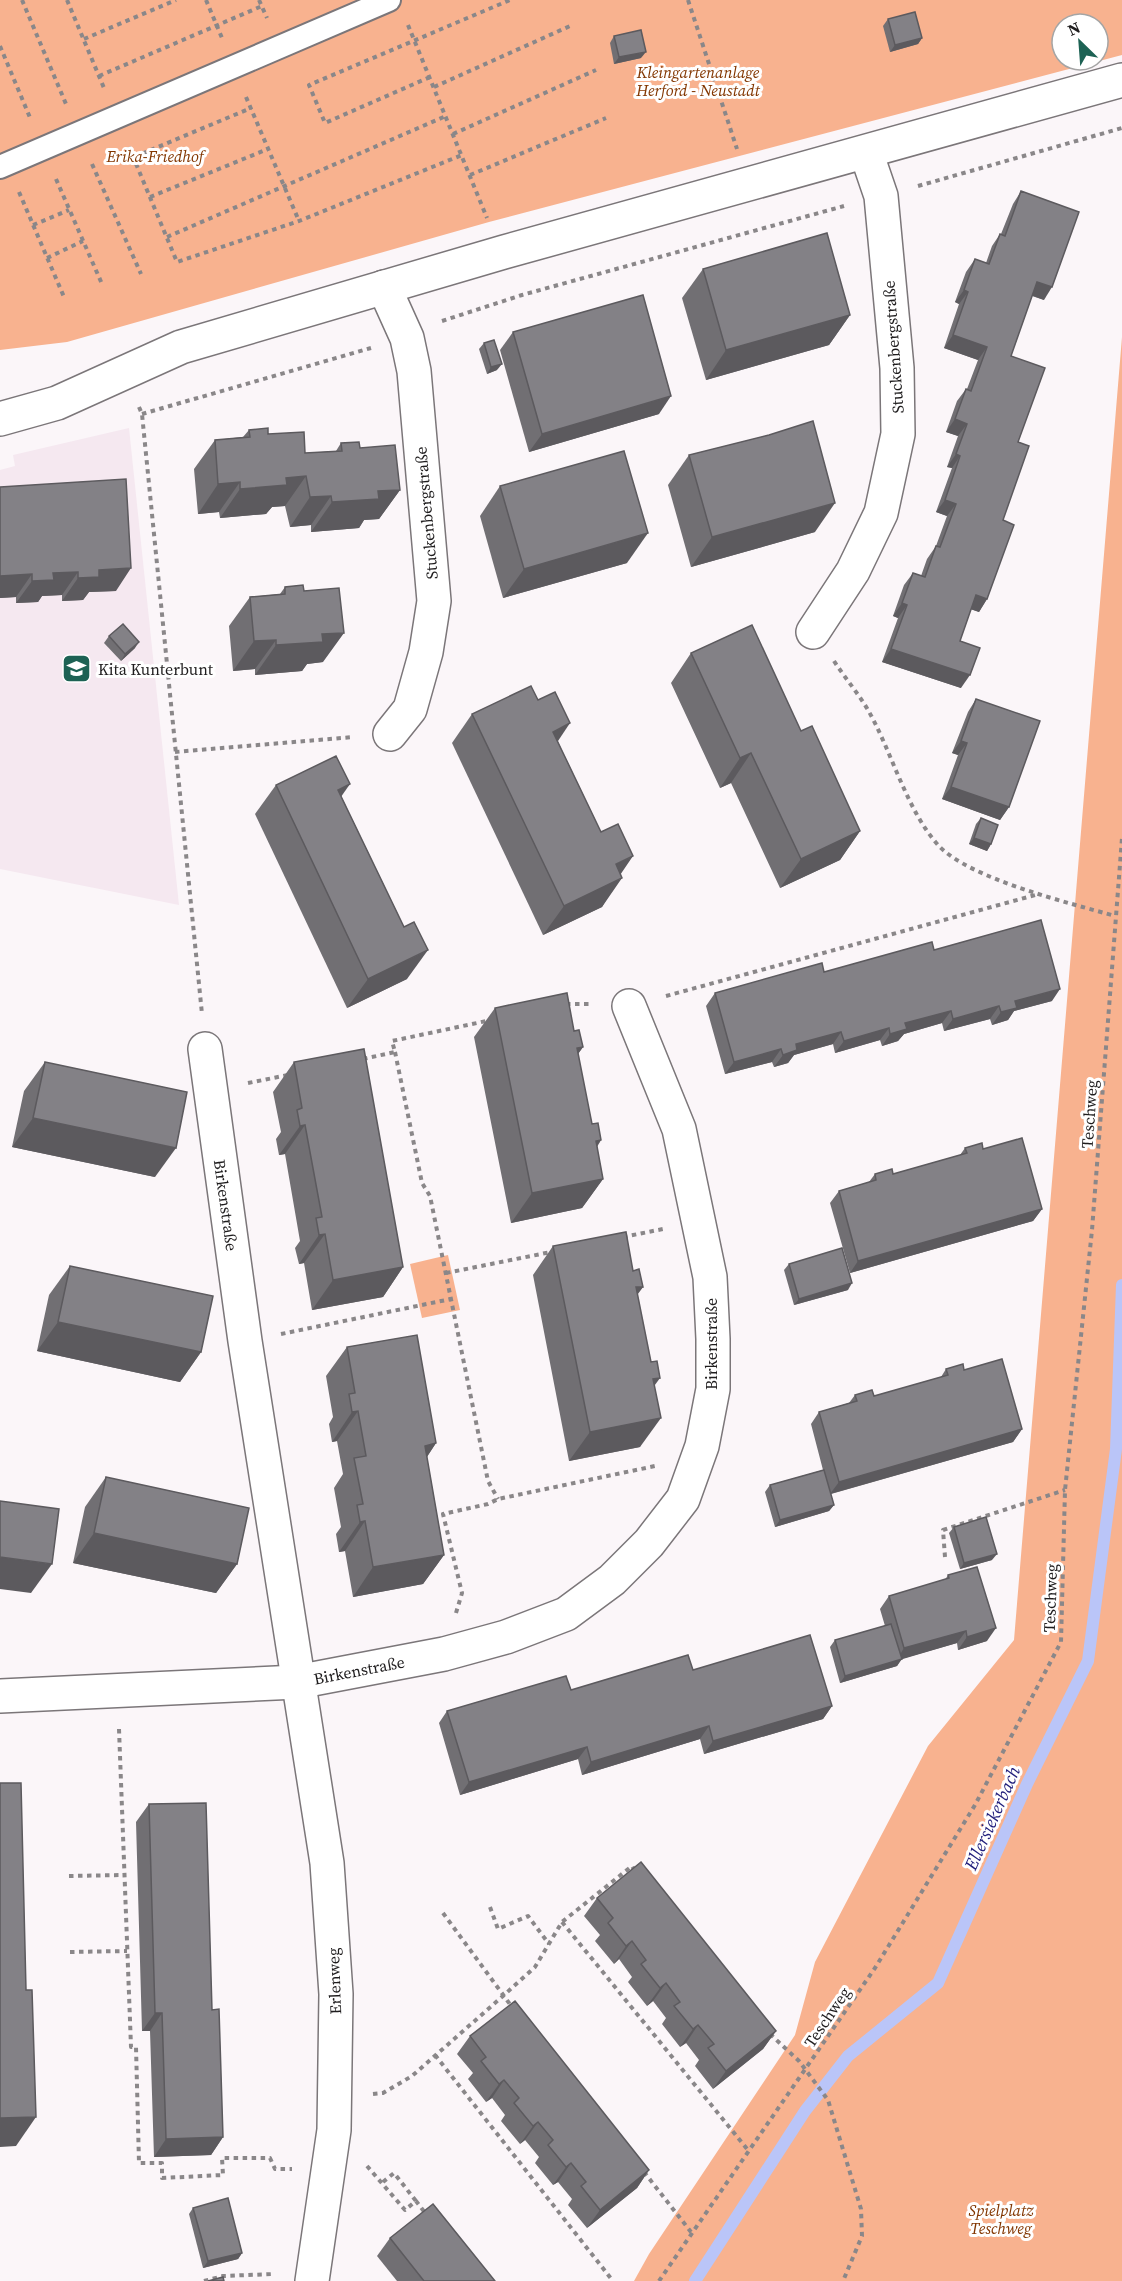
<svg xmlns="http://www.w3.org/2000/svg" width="1122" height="2281" font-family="'Source Serif 4',serif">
	<rect width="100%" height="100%" fill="#fbf6f9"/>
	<polygon fill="#f5e8f0" points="129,428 179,905 0,869 0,470 15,466 13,455"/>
	<g fill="#f8b28f" fill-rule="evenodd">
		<path d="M0,0H1122V55L489,222L67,342L0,350ZM1062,24H1098V60H1062Z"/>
		<polygon points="1122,337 1122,2281 634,2281 649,2254 795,2035 815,1962 928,1746 1014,1640"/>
		<polygon points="448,1255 460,1310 422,1318 410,1264"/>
	</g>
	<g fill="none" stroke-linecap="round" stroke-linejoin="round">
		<polyline stroke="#bac5f8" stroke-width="12" points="695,2281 805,2111 848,2056 938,1983 1027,1784 1088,1661 1116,1449 1122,1285"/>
		<defs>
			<polyline id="lane" points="0,167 389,0"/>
			<g id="street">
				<polyline points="384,287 407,338 414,371 434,601 426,652 410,709 390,734"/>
				<polyline points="0,419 57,403 181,347 504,252 1122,80"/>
				<polyline points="813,632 853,571 881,513 898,434 897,368 881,196 866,152"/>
				<polyline points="205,1049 245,1341 327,1863 336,1994 334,2130 312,2281"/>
				<polyline points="0,1696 297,1682 444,1654 506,1637 566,1614 612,1580 649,1543 683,1499 702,1446 713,1389 713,1339 710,1277 679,1129 629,1006"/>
			</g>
		</defs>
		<use href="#lane" stroke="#7b7679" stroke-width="26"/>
		<use href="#street" stroke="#7b7679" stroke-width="36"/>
		<g stroke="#8a8789" stroke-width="4" stroke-dasharray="4.5 4.5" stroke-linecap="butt">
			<polyline points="22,0 66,104"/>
			<polyline points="67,0 104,88"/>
			<polyline points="206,0 222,38"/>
			<polyline points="259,0 267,18"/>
			<polyline points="688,0 737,149"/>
			<polyline points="408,25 487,218"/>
			<polyline points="84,39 176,0"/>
			<polyline points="0,46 31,120"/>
			<polyline points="99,76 262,6"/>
			<polyline points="430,77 325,123 309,85 510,0"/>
			<polyline points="434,87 570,26"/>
			<polyline points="246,97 299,221"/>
			<polyline points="453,134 596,70"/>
			<polyline points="129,147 177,262 299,221 462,155"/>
			<polyline points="134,157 251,108"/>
			<polyline points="92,164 141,274"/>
			<polyline points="470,175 606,118"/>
			<polyline points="56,179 102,284"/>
			<polyline points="918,186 1122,128"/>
			<polyline points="19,192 64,297"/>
			<polyline points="150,197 268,149"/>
			<polyline points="33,225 69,210"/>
			<polyline points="167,237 446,116"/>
			<polyline points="47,258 83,241"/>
			<polyline points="442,321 522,295 844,206"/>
			<polyline points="139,407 142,414 202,1014"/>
			<polyline points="142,414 371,348"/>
			<path d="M834,661C845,678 858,693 868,710C892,752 906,809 938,845C969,879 1070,903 1115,916"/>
			<polyline points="175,752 353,737"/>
			<polyline points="666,996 1039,894"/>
			<polyline points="566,1004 591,1004"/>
			<polyline points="395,1052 422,1183 430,1196 488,1481 498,1499"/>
			<polyline points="363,1059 395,1052 392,1041 491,1020"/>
			<polyline points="248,1083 288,1075"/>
			<polyline points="623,1237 663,1229"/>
			<polyline points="446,1273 551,1252"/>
			<polyline points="281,1334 451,1299"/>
			<polyline points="945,1557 943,1530 1065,1490"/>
			<polyline points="456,1613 462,1593 443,1514 488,1504 498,1499 655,1466"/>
			<polyline points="119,1729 131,2047 136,2047 139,2163 162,2163 162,2178 223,2175 222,2158 270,2158 275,2169 292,2169"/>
			<polyline points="69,1876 123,1875"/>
			<polyline points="490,1907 498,1929 528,1916 549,1944"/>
			<polyline points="443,1913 512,2007"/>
			<polyline points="562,1922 748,2150"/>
			<polyline points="70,1952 127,1951"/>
			<polyline points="770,2034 799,2061 828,2100 861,2209 862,2236 843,2281"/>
			<polyline points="435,2055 613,2281"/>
			<polyline points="373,2094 383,2093 412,2076 503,1996 535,1967 562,1922 632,1866 635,1871"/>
			<polyline points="367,2166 405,2210 416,2201 426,2214"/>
			<polyline points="644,2172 691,2232"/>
			<polyline points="383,2182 394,2173 416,2201"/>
			<polyline points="204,2281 223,2276 274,2274"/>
			<polyline points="659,2281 875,1968 975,1805 1061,1642 1065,1490 1092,1230 1122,838"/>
		</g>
		<use href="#lane" stroke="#fff" stroke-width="22"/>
		<use href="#street" stroke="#fff" stroke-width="33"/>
	</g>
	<g fill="#716f73">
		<polygon points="888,19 922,38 918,44 890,52 883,26"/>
		<polygon points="614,36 641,58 614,64 610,43"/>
		<polygon points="1021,191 1044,300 1032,296 1011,356 1018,442 987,599 979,612 971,609 960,641 961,688 882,662 898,618 893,616 904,585 913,573 921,576 927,559 936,546 947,516 936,512 952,468 947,467 958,436 946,432 957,401 966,389 967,389 978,360 944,348 959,304 955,302 966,272 975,259 986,263 992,246 1000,234 1001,234 1013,204"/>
		<polygon points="703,269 850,315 829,345 706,380 682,298"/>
		<polygon points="513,332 659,414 529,452 500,350"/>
		<polygon points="484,343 497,370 487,374 479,349"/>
		<polygon points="249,430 268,434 305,453 336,451 341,443 360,448 400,490 379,519 364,520 359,528 311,532 311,525 290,527 285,506 272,507 266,514 220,518 219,512 198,514 194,469 215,440 243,437"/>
		<polygon points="689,455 815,532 691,567 668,485"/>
		<polygon points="500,486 627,563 503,598 480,516"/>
		<polygon points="0,487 116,591 89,592 83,600 62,601 62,595 42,596 38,602 16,603 16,597 0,598"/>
		<polygon points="285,587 304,591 323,662 307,664 302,671 255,675 255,669 233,671 229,626 250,597 280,594"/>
		<polygon points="109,636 135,648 121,661 104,643"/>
		<polygon points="691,653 801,731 860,831 840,860 780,888 731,783 720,788 671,683"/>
		<polygon points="976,699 1009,807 1000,820 942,799 958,755 952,753 968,712"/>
		<polygon points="472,714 558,742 621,874 602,907 543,935 452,743"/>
		<polygon points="276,785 341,796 404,927 407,979 347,1008 255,814"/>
		<polygon points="981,818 991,844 987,851 969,844 976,824"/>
		<polygon points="934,950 1052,1001 1014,1011 1008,1020 992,1025 990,1019 944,1031 942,1023 904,1034 898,1041 882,1046 880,1040 835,1053 833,1044 794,1055 788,1063 774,1067 772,1062 725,1074 706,1006 715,993"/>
		<polygon points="495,1008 574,1031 583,1047 578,1054 592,1124 601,1140 597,1147 603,1179 582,1208 511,1223 474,1037"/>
		<polygon points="45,1062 155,1177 12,1147 24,1091"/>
		<polygon points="294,1062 403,1267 383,1297 312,1310 304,1263 299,1264 295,1248 300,1241 285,1154 279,1155 276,1139 281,1132 273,1092"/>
		<polygon points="965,1148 983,1149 1042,1209 1033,1221 850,1273 830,1203 839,1191 869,1182 875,1174 893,1174 960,1155"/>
		<polygon points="553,1246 633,1271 643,1287 637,1294 655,1385 640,1447 569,1461 533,1275"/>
		<polygon points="789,1264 848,1290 794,1305 784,1270"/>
		<polygon points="70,1266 201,1352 180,1382 37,1351 49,1295"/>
		<polygon points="347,1347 436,1443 427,1457 444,1555 423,1584 353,1597 345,1551 339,1552 336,1534 341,1527 334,1488 343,1474 337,1441 332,1442 329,1424 333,1417 326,1376"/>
		<polygon points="946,1369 964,1370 1022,1429 1013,1442 831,1494 834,1505 829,1511 775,1527 765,1492 770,1485 823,1470 811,1424 819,1412 849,1403 855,1395 874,1396 941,1377"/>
		<polygon points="106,1477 237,1564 216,1593 73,1563 85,1507"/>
		<polygon points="954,1527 992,1560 960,1569 949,1533"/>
		<polygon points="948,1575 987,1641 958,1650 957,1643 901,1659 897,1666 840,1683 830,1647 835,1640 885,1626 880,1609 889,1596 945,1580"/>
		<polygon points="693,1670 832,1706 823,1719 704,1754 700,1739 582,1775 578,1759 460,1795 439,1723 447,1711"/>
		<polygon points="149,1804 212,2010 223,2137 211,2155 154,2157 150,2031 142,2031 136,1822"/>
		<polygon points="597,1898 776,2031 763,2049 713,2089 695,2066 699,2060 686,2043 680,2047 662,2024 666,2018 653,2001 647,2006 628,1982 632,1977 619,1959 614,1964 595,1941 600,1935 584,1916"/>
		<polygon points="470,2036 649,2170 637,2188 587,2228 568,2205 572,2199 558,2182 553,2185 535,2163 539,2157 525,2140 520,2144 501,2121 505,2115 492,2098 486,2102 468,2079 473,2073 457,2054"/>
		<polygon points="193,2208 242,2253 238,2259 203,2268 189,2214"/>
		<polygon points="390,2238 495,2281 397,2281 377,2256"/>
	</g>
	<g fill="#5c5a5e">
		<polygon points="922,38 918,44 890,52 895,45"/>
		<polygon points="646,52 641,58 614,64 619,57"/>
		<polygon points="1037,282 1052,287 1044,300 1028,294"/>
		<polygon points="964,290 968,292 959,304 955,302"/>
		<polygon points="850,315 829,345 706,380 726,350"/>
		<polygon points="953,335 987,347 978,360 944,348"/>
		<polygon points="502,364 497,370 487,374 491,367"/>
		<polygon points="671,396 659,414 529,452 542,434"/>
		<polygon points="955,419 967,424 958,436 946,432"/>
		<polygon points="956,454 960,456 952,468 947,467"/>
		<polygon points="306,476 285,506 272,507 266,514 220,518 240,489 286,478"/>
		<polygon points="240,482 219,512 198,514 218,484"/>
		<polygon points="400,490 379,519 364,520 359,528 311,532 332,502 378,491"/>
		<polygon points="331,496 311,525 290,527 310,497"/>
		<polygon points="945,500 956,504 947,516 936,512"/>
		<polygon points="835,503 815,532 691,567 712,537"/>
		<polygon points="648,533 627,563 503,598 524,569"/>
		<polygon points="131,568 116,591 89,592 83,600 62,601 78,578 99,570"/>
		<polygon points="78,572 62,595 42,596 38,602 16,603 32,581 53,573"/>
		<polygon points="32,574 16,597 0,598 0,576"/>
		<polygon points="976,595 987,599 979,612 967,608"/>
		<polygon points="902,603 907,605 898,618 893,616"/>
		<polygon points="344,633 323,662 307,664 302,671 255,675 276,645 322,634"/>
		<polygon points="276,640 255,669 233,671 254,641"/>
		<polygon points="139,642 135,648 121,661 125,654"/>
		<polygon points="891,649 970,675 961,688 882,662"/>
		<polygon points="570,723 550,753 553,732"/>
		<polygon points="961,741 967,743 958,755 952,753"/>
		<polygon points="751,753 731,783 720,788 740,758"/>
		<polygon points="350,784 329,814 338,790"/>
		<polygon points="951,787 1009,807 1000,820 942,799"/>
		<polygon points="860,831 840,860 780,888 801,859"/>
		<polygon points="974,838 991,844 987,851 969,844"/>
		<polygon points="633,856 616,881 622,878 602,907 543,935 564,906 616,864"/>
		<polygon points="428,950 407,979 347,1008 368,979"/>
		<polygon points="1060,989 1052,1001 1014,1011 1008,1020 992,1025 1001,1012 1015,1001"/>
		<polygon points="999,1006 990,1019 944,1031 953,1019"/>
		<polygon points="951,1011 942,1023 904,1034 898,1041 882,1046 890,1034 905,1023"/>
		<polygon points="889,1028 880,1040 835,1053 844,1041"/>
		<polygon points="841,1032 833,1044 794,1055 788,1063 774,1067 783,1055 796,1044"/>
		<polygon points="583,1047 562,1076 577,1048"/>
		<polygon points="781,1049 772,1062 725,1074 734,1062"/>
		<polygon points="33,1118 176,1148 155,1177 12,1147"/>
		<polygon points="305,1125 285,1154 279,1155 300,1126"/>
		<polygon points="601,1140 581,1169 596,1141"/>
		<polygon points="603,1179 582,1208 511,1223 532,1193"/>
		<polygon points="1042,1209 1033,1221 850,1273 858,1261"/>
		<polygon points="325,1234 304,1263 299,1264 319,1235"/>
		<polygon points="403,1267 383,1297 312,1310 333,1280"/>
		<polygon points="852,1283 848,1290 794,1305 799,1299"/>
		<polygon points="636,1287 643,1287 622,1316"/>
		<polygon points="58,1322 201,1352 180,1382 37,1351"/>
		<polygon points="660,1378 639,1407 653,1379"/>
		<polygon points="358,1411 337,1441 332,1442 352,1412"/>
		<polygon points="661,1418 640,1447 569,1461 590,1432"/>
		<polygon points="1022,1429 1013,1442 830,1494 839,1482"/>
		<polygon points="436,1443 416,1473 425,1446"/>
		<polygon points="834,1505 829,1511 775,1527 780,1520"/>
		<polygon points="365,1521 345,1551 339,1552 360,1522"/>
		<polygon points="94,1533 237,1564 216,1593 73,1563"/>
		<polygon points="997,1554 992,1560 960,1569 964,1563"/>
		<polygon points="444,1555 423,1584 353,1597 373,1567"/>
		<polygon points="0,1557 52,1564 31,1593 0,1589"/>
		<polygon points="996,1628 987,1641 958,1650 967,1637"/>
		<polygon points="966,1631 957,1643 896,1661 904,1648"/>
		<polygon points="902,1659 897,1666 840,1683 845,1676"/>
		<polygon points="832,1706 823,1719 704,1754 713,1741"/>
		<polygon points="709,1726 700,1739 582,1775 591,1762"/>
		<polygon points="587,1747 578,1759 460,1795 469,1782"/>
		<polygon points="632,1941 619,1959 614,1964 626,1946"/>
		<polygon points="666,1983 653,2001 647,2006 660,1988"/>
		<polygon points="155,2013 162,2013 150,2031 142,2031"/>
		<polygon points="698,2025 686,2043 680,2047 693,2029"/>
		<polygon points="776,2031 763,2049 713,2089 726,2071"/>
		<polygon points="504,2080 492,2098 486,2102 499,2084"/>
		<polygon points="36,2117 16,2146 0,2147 0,2118"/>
		<polygon points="538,2122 525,2140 520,2144 533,2126"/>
		<polygon points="223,2137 211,2155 154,2157 166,2139"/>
		<polygon points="571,2163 558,2182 553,2185 566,2167"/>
		<polygon points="649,2170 637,2188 587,2228 600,2210"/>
		<polygon points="242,2253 238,2259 203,2268 208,2261"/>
	</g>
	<g fill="#838186" stroke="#5c5a5e" stroke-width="1.5">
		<polygon points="915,12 922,38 895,45 888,19"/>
		<polygon points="641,30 646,52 619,57 614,36"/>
		<polygon points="1021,191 1079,212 1052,287 1037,282 1011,356 1045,368 1018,442 1029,446 1003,520 1014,525 987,599 976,595 960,641 980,648 970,675 891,649 907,605 902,603 913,573 925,577 936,546 940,547 956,504 945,500 960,456 956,454 967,424 955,419 966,389 971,391 987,347 953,335 968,292 964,290 975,259 989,264 1000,234 1005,236"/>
		<polygon points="827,233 850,315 726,350 703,269"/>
		<polygon points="643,295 671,396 542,434 513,332"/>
		<polygon points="494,340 502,364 491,367 484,343"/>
		<polygon points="813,421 835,503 712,537 689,455 769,435"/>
		<polygon points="268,428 268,434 304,432 305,453 342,451 341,443 359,442 360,448 395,445 400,490 378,491 379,499 332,502 331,496 310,497 306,476 286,478 287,485 240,489 240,482 218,484 215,440 250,437 249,430"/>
		<polygon points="624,451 648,533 524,569 500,486"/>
		<polygon points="126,479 131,568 99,570 99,577 78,578 78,572 53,573 54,580 32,581 32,574 0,576 0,487"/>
		<polygon points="303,585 304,591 339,588 344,633 322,634 323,642 276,645 276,640 254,641 250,597 285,594 285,587"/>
		<polygon points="123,624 139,642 125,654 109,636"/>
		<polygon points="752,625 801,731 812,726 860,831 801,859 751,753 740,758 691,653"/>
		<polygon points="531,686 538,700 555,692 570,723 553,732 601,832 618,824 633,856 616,864 622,878 564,906 472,714"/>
		<polygon points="976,699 1040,721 1009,807 951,787 967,743 961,741"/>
		<polygon points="336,756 350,784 338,790 404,927 414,922 428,950 368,979 276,785"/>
		<polygon points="981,818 998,825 991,844 974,838"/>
		<polygon points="1041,920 1060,989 1015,1001 1017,1008 1001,1012 999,1006 953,1019 951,1011 905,1023 907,1029 890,1034 889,1028 844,1041 841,1032 796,1044 797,1050 783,1055 781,1049 734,1062 715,993 822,963 824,972 932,942 934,950"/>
		<polygon points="567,993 574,1031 579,1030 583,1047 577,1048 592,1124 598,1123 601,1140 596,1141 603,1179 532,1193 495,1008"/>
		<polygon points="364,1049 403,1267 333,1280 325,1234 319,1235 316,1218 322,1217 305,1125 300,1126 297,1110 302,1108 294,1062"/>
		<polygon points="45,1062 187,1092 176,1148 33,1118"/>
		<polygon points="1022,1138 1042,1209 858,1261 839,1191 876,1180 875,1174 892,1169 893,1174 967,1153 965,1148 982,1143 983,1149"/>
		<polygon points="626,1232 633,1271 639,1269 643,1287 636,1287 651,1362 657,1361 660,1378 653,1379 661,1418 590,1432 553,1246"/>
		<polygon points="842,1248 852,1283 799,1299 789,1264"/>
		<polygon points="70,1266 213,1296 201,1352 58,1322"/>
		<polygon points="417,1335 436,1443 425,1446 444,1555 373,1567 365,1521 360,1522 357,1505 363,1504 354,1458 366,1456 358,1411 352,1412 349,1394 355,1393 347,1347"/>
		<polygon points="1002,1359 1022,1429 839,1482 819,1412 857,1401 855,1395 872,1390 874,1396 948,1375 946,1369 963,1364 964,1370"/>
		<polygon points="824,1470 834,1505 780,1520 770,1485"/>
		<polygon points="106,1477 249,1508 237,1564 94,1533"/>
		<polygon points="0,1501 59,1509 52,1564 0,1557"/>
		<polygon points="986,1517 997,1554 964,1563 954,1527"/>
		<polygon points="977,1567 996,1628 967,1637 966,1631 904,1648 889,1596 949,1578 948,1575"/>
		<polygon points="891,1624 902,1659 845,1676 835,1640"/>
		<polygon points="810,1635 832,1706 713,1741 709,1726 591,1762 587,1747 469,1782 447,1711 566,1676 571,1690 688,1655 693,1670"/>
		<polygon points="0,1783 21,1783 26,1990 32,1990 36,2117 0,2118"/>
		<polygon points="206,1803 212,2010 219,2009 223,2137 166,2139 162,2013 155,2013 149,1804"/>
		<polygon points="641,1862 776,2031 726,2071 708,2048 714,2044 698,2025 693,2029 674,2006 680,2002 666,1983 660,1988 641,1964 646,1960 632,1941 626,1946 608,1923 613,1918 597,1898"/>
		<polygon points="515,2001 649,2170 600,2210 581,2186 586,2182 571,2163 566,2167 548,2145 553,2140 538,2122 533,2126 514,2103 519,2098 504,2080 499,2084 481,2061 486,2057 470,2036"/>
		<polygon points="228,2198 242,2253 208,2261 193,2208"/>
		<polygon points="433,2204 495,2281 424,2281 390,2238"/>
		<polygon points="223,2277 224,2281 208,2281"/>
	</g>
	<defs>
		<symbol id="school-square" viewBox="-11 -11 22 22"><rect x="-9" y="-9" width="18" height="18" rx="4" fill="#1d6254" stroke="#fff"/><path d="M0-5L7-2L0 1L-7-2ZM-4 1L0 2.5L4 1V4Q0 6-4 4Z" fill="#fff"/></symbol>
	</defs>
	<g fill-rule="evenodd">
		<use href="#school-square" x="60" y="652" width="33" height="33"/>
	</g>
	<g text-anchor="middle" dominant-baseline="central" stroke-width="6" stroke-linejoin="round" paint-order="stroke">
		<g font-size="16" font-style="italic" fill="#823600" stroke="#fff">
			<text x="698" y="72">Kleingartenanlage<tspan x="698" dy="18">Herford - Neustadt</tspan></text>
			<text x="155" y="156">Erika-Friedhof</text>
			<text x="1001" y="2210">Spielplatz<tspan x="1001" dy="18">Teschweg</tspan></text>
		</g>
		<g font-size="16" fill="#1f1d1e" stroke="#fff">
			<text transform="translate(893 347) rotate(-94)">Stuckenbergstraße</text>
			<text transform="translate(426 513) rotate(-95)">Stuckenbergstraße</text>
			<text transform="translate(1089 1114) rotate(-86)">Teschweg</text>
			<text transform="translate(226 1205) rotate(82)">Birkenstraße</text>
			<text transform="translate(711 1344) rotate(-90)">Birkenstraße</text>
			<text transform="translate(1050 1598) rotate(-88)">Teschweg</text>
			<text transform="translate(359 1670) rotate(-11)">Birkenstraße</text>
			<text transform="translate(334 1981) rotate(-92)">Erlenweg</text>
			<text transform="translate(827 2017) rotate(-56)">Teschweg</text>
		</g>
		<g font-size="16" fill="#1f1d1e" stroke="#fff" text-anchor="start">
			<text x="98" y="669">Kita Kunterbunt</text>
		</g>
		<g font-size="18" font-style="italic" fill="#23217d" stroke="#fff">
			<text transform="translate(992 1818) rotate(-66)">Ellersiekerbach</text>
		</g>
	</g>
	<g transform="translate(1080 42) rotate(335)"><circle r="28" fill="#ffffff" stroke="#a5a5a5" stroke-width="1.5"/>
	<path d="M0-4.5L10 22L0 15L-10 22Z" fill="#1d6254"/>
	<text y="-9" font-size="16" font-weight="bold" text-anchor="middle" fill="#1f1d1e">N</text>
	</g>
</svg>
